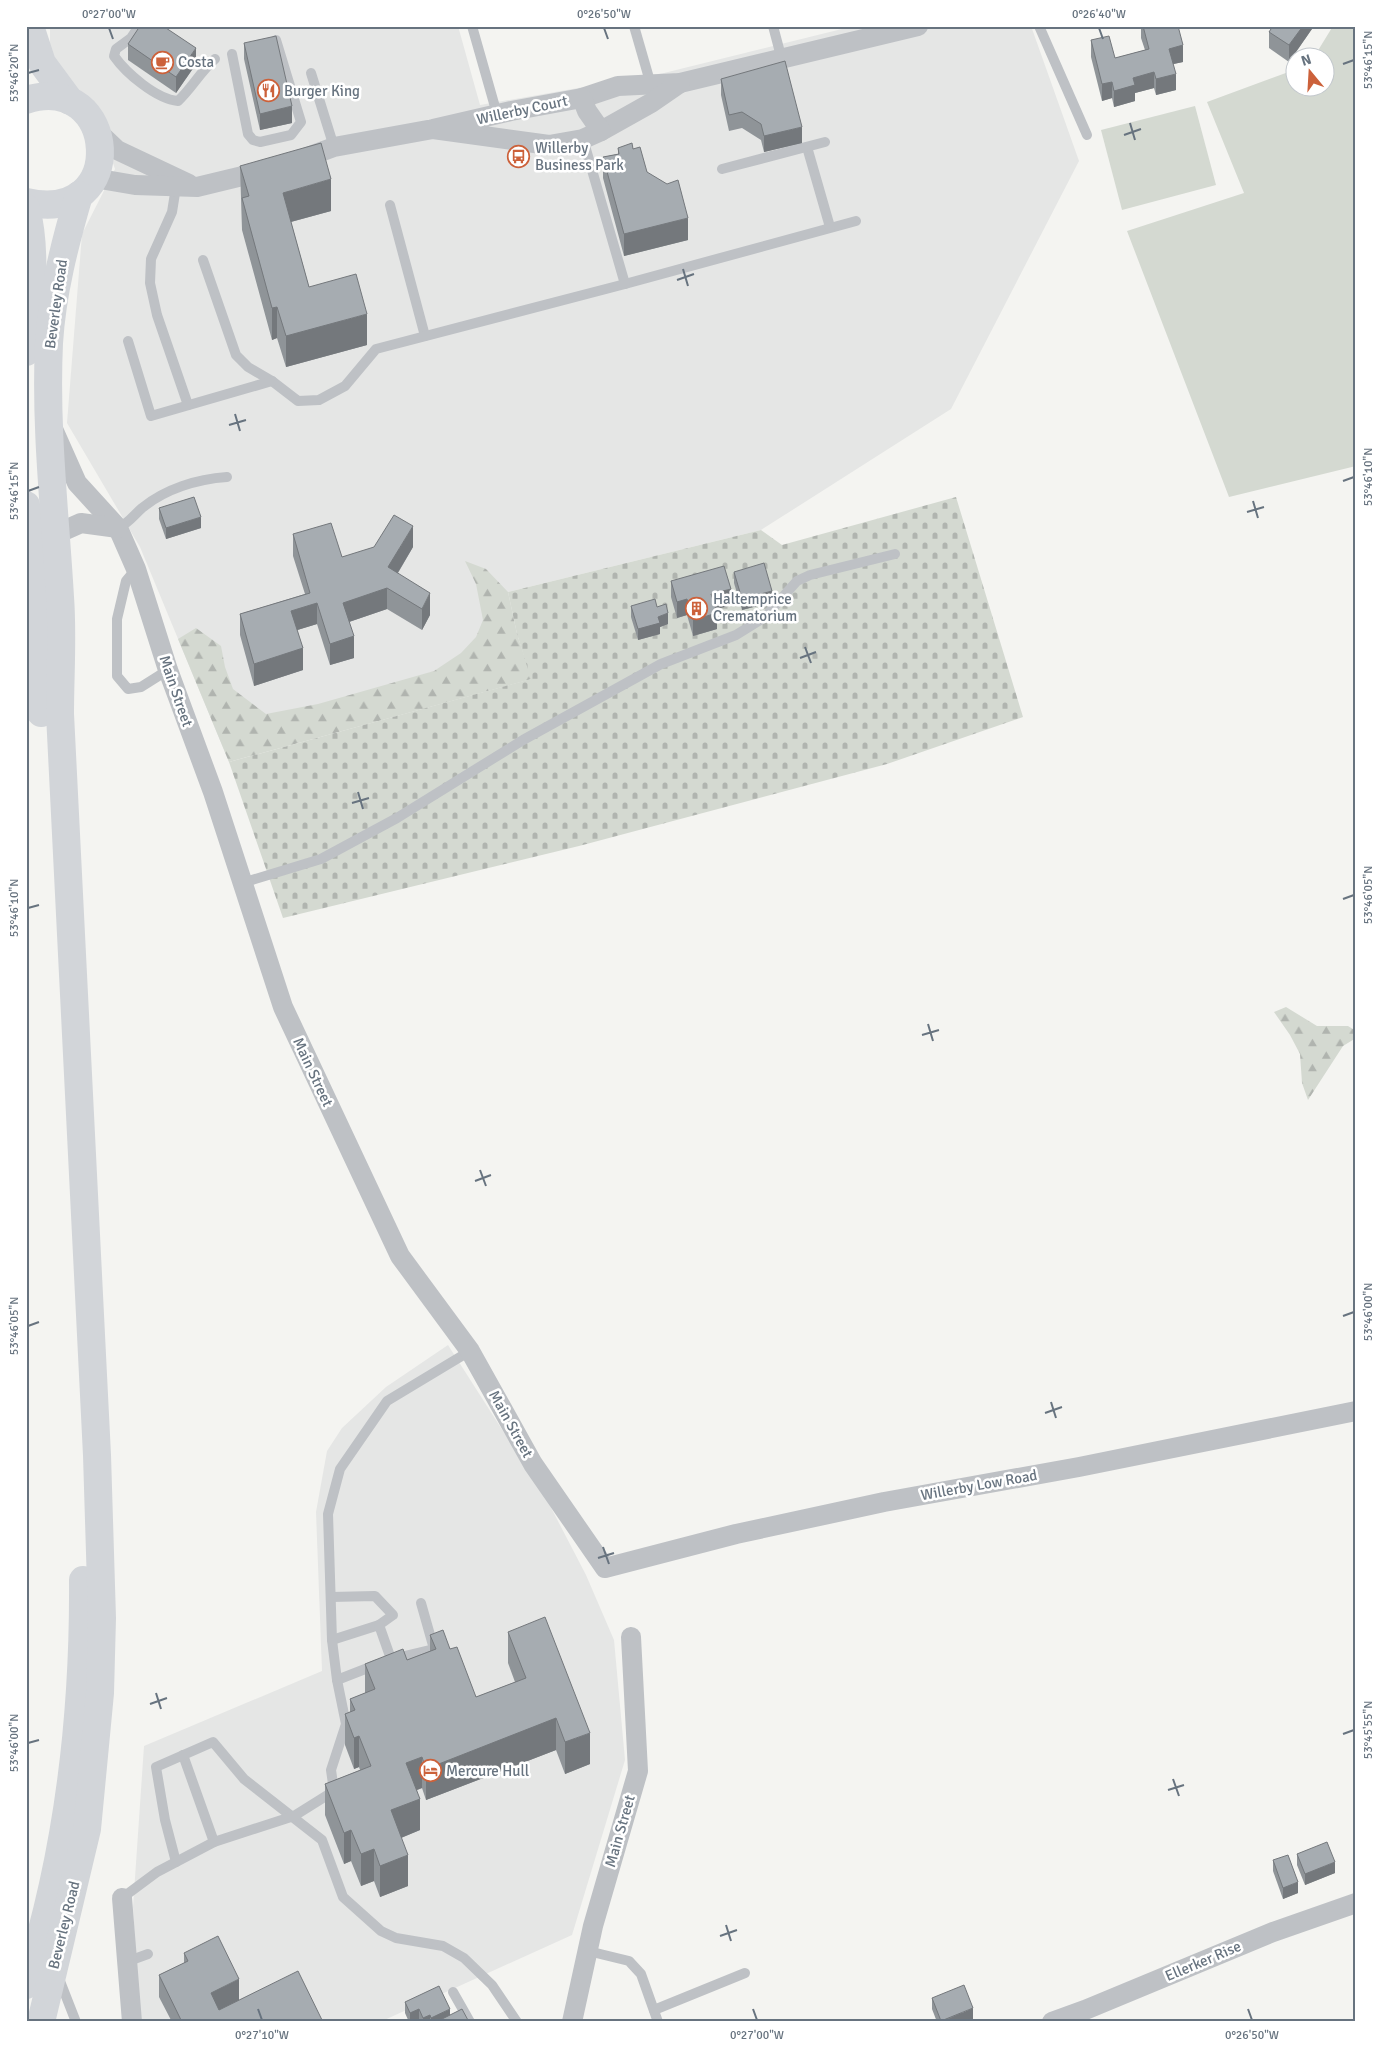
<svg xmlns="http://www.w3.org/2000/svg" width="1382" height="2048" font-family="Signika,sans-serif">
	<defs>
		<pattern id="forest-firs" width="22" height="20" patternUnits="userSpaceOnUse" patternTransform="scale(1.25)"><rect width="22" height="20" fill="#d4d9d1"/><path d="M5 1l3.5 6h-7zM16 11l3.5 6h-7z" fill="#b0b4af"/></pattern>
		<pattern id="cemetery-stones" width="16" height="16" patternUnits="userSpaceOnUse" patternTransform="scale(1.25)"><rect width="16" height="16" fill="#d4d9d1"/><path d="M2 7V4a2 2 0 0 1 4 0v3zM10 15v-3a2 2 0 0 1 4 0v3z" fill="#b0b4af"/></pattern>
	</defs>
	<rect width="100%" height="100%" fill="#f4f4f1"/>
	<g fill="#e5e6e5">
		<polygon points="50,26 458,26 480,105 664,73 854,26 1031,26 1079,161 951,409 761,530 508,592 517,634 229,762 140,547 67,423 82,234 115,169 95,111 50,63"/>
		<polygon points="448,1345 547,1500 586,1575 614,1640 625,1760 572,1935 380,2022 139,2022 133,1907 144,1746 322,1671 316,1512 327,1451 342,1428 386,1387"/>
	</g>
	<g fill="url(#forest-firs)">
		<polygon points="465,561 486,569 508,592 517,634 532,679 229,762 178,639 196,628 221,646 225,667 233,689 266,714 318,704 434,671 461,653 476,637 483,620 476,584"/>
		<polygon points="1286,1007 1317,1026 1348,1026 1356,1031 1356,1038 1343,1046 1308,1100 1302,1083 1300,1054 1290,1035 1274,1012"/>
	</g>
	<polygon fill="url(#cemetery-stones)" points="956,497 1023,717 887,764 579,846 283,918 229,762 531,679 517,634 508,592 761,530 782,545"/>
	<g fill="#d4d9d1">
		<polygon points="1333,26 1356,26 1356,466 1229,497 1127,231 1244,193 1207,102 1294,70 1294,88 1324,88 1324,58 1314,57"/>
		<polygon points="1195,106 1216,185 1122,210 1101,130"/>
	</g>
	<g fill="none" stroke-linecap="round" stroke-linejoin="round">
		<g stroke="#bec1c5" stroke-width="10">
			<path d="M139,26L131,38L116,49L114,56C126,73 156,99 178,101C192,88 200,72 215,59"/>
			<polyline points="472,26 497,114"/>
			<polyline points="634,26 651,85"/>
			<polyline points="773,26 782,60"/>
			<polyline points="1039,26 1087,135"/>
			<polyline points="232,54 248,134 253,140 260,142 291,135 301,122 276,40"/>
			<polyline points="311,73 334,147"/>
			<polyline points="583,139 625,284 856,221"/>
			<polyline points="807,147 830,227"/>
			<polyline points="722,169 825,142"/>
			<polyline points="176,187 172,212 151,259 150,283 157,315 188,405"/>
			<polyline points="390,205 425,336"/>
			<polyline points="203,260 236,355 248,367 272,381 298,401 319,400 345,386 376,349 625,284"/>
			<polyline points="128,341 151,416 272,381"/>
			<path d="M118,528C128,524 134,515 142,508C165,489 197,479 227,477"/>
			<polyline points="136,569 126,581 117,619 117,676 128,689 141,687 168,670"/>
			<polyline points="242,883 321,859 397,818 523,740 661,664 736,635 765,617 797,581 810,575 895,554"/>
			<polyline points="331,1597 375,1596 393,1615 379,1625 332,1640"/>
			<polyline points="379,1625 391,1659"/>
			<polyline points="392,1659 434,1649 421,1603"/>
			<polyline points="337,1680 378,1664"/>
			<polyline points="183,1755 214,1842"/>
			<polyline points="176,1862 165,1820 156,1767 213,1742 244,1779 322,1840 343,1897 381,1931 396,1938 443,1946 464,1958 492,1985 517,2022"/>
			<polyline points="122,1898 157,1872 214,1842 294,1816 334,1791 331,1770 346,1724 337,1680 332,1640 328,1514 340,1469 387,1401 470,1351"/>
			<polyline points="588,1951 629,1961 641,1974 658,2022"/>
			<polyline points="126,1962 148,1954"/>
			<polyline points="58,1976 76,2022"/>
			<polyline points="453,1992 470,2022"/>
			<polyline points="654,2010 745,1973"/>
		</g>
		<g stroke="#bec1c5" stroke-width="20">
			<polyline points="582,98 618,86 680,83 918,26"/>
			<polyline points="601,131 651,103 680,83"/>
			<polyline points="98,132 117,150 189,184"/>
			<polyline points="299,160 334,147 433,129 511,111 582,98 587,111 601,131 583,139 549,145 433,129"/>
			<polyline points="94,178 135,185 197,187 267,170"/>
			<polyline points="53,429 77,483 118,528 136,569 168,670 213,792 283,1007 400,1256 470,1351 533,1464 605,1568 736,1534 884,1502 1079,1467 1356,1411"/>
			<polyline points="54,535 81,523 118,528"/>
			<polyline points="122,1898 132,2022"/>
			<polyline points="572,2022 593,1926 638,1771 631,1637"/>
			<polyline points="1052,2022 1085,2010 1273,1932 1356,1903"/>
		</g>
		<g stroke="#d2d5d9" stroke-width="28">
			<polyline points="30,26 42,63 70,101"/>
			<path d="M26,100C118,70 131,226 26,202"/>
			<path d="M26,208C38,255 30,305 26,352"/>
			<polyline points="26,505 39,621 41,713"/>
			<path d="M26,1985C68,1854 84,1717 83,1580"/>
			<path d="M41,2022L87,1829L100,1693L102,1618L97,1455L60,714C60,675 63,636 60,597C55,512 45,428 49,343C52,293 65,243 79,195"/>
		</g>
	</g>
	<g fill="#8f9498">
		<polygon points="1141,26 1178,26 1183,62 1173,64 1176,90 1156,95 1154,88 1135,93 1135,101 1114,107 1112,98 1102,101 1091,57 1091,40 1115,58 1145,50 1141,38"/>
		<polygon points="1273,26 1314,26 1289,62 1269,48 1269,32"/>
		<polygon points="244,43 292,123 260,130 244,59"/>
		<polygon points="128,44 196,64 176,93 128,60"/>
		<polygon points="721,79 802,143 764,152 761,140 742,128 729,131 721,95"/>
		<polygon points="618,148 633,149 688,240 624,256 603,178 603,157 618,154"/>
		<polygon points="240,166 331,211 291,222 309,287 367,345 286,367 277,338 272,340 242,230"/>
		<polygon points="159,508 201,528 166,539 159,519"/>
		<polygon points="293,534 342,557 413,547 398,573 430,615 422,630 387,609 349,622 354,658 330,665 317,624 297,630 303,670 254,686 240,635 240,614 305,594 293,556"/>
		<polygon points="734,572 772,602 742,610 734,583"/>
		<polygon points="671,581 731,605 716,609 717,629 693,636 687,615 677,618 671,597"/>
		<polygon points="631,606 657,607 668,624 660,627 660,634 638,640 631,617"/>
		<polygon points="508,1632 590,1764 565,1774 556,1750 426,1800 422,1788 417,1790 420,1830 401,1838 408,1886 380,1897 374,1881 361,1886 351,1861 344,1864 325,1815 325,1784 360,1770 359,1767 354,1769 345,1745 345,1714 350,1712 350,1699 365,1693 365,1664 407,1660 430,1651 430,1635 450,1649 476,1697 515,1682 508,1663"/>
		<polygon points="1297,1854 1335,1873 1305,1885 1297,1865"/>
		<polygon points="1273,1860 1298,1893 1283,1899 1273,1871"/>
		<polygon points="184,1953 239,2000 323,2022 172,2022 159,1997 159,1975 184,1963"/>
		<polygon points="932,1998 973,2019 967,2022 937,2022 932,2009"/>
		<polygon points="405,2002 450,2015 469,2022 420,2022 419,2020 415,2022 409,2022 405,2013"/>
	</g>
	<g fill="#74787c">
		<polygon points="1303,26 1314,26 1289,62 1289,45"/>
		<polygon points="1183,45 1183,62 1169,65 1169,49"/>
		<polygon points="196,48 196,64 176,93 176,77"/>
		<polygon points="1154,72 1154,88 1135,93 1135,101 1114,107 1114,91 1133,78"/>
		<polygon points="1176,74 1176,90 1156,95 1156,79"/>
		<polygon points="1112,82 1112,98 1102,101 1102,84"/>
		<polygon points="292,106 292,123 260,130 260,114"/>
		<polygon points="802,127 802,143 764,152 764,136"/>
		<polygon points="331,179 331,211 283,224 283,193"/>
		<polygon points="688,218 688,240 624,256 624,234"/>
		<polygon points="277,307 277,338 272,340 272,308"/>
		<polygon points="367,314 367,345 286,367 286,336"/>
		<polygon points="201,517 201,528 166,539 166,528"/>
		<polygon points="413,526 413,547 388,589 388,567"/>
		<polygon points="387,588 387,609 343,624 343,603"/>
		<polygon points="731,589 731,605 711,611 711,594"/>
		<polygon points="772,591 772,602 742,610 742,599"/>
		<polygon points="430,593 430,615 422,630 422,609"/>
		<polygon points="687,599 687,615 677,618 677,602"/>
		<polygon points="317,603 317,624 291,632 291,611"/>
		<polygon points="668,613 668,624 660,627 660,634 638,640 638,629 658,617"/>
		<polygon points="717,613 717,629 693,636 693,620"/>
		<polygon points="354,636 354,658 330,665 330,644"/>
		<polygon points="303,648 303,670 254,686 254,664"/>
		<polygon points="556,1718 556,1750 426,1800 426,1769"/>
		<polygon points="590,1733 590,1764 565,1774 565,1742"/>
		<polygon points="359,1736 359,1767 354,1769 354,1738"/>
		<polygon points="422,1757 422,1788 406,1794 406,1763"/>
		<polygon points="420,1799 420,1830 391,1842 391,1810"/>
		<polygon points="351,1830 351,1861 344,1864 344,1833"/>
		<polygon points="374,1849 374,1881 361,1886 361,1854"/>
		<polygon points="408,1855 408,1886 380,1897 380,1866"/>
		<polygon points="1335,1862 1335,1873 1305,1885 1305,1874"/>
		<polygon points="1298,1882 1298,1893 1283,1899 1283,1888"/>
		<polygon points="239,1979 239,2000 211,2014 211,1993"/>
		<polygon points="973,2008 973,2019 967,2022 941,2022"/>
		<polygon points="419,2009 419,2020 415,2022 410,2022 410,2013"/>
		<polygon points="450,2009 450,2020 446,2022 431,2022 431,2018"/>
		<polygon points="430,2015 430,2022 423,2022 423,2018"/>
	</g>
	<g fill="#a6acb1" stroke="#74787c">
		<polygon points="140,26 163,26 196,48 176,77 128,44"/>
		<polygon points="1143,26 1178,26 1183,45 1169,49 1176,74 1156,79 1154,72 1133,78 1135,85 1114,91 1112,82 1102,84 1091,40 1109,36 1115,58 1149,49"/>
		<polygon points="1273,26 1303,26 1289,45 1269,32"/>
		<polygon points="276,36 292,106 260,114 244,43"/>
		<polygon points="785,61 802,127 764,136 761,124 742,112 729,115 721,79"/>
		<polygon points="321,143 331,179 283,193 309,287 356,274 367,314 286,336 277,307 272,308 242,198 249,196 240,166"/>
		<polygon points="632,143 633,149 640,147 647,172 667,184 678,180 688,218 624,234 603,157 619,154 618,148"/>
		<polygon points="194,497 201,517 166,528 159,508"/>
		<polygon points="394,515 413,526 388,567 430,593 422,609 387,588 343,603 354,636 330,644 317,603 291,611 303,648 254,664 240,614 310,593 293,534 331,523 342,557 374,547"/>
		<polygon points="764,563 772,591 742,599 734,572"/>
		<polygon points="724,566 731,589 711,594 717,613 693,620 687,599 677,602 671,581"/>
		<polygon points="655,599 657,607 666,604 668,613 658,617 660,623 638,629 631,606"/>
		<polygon points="545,1617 590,1733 565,1742 556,1718 426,1769 422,1757 406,1763 420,1799 391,1810 408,1855 380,1866 374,1849 361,1854 351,1830 344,1833 325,1784 371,1766 359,1736 354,1738 345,1714 355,1710 350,1699 375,1689 365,1664 403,1649 407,1660 436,1649 430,1635 443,1630 450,1649 457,1647 476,1697 526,1678 508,1632"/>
		<polygon points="1327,1842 1335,1862 1305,1874 1297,1854"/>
		<polygon points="1288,1855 1298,1882 1283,1888 1273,1860"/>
		<polygon points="218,1936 239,1979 211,1993 219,2010 298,1971 323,2022 182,2022 159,1975 188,1961 184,1953"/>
		<polygon points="964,1985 973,2008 941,2021 932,1998"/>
		<polygon points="439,1986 450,2009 431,2018 430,2015 423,2018 419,2009 410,2013 405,2002"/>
		<polygon points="462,2009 469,2022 436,2022"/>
	</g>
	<path fill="none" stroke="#67737f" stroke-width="2" d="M109,28L113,39M604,28L608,39M1099,28L1103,39M1343,64L1354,60M28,73L39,70M1130,123L1135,140M1124,135L1141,129M683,269L688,286M677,280L694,274M235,414L240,431M229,425L246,420M1343,481L1354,477M28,491L39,487M1253,501L1258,518M1247,512L1264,507M805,647L811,663M800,658L816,652M358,792L363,809M352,803L369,798M1343,899L1354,895M28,908L39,905M928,1024L933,1041M922,1035L939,1030M480,1170L486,1186M475,1181L491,1175M1343,1316L1354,1312M28,1326L39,1322M1051,1402L1056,1418M1045,1413L1062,1407M603,1547L609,1564M598,1558L614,1553M156,1693L161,1709M150,1704L167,1698M1343,1734L1354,1730M28,1743L39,1740M1173,1779L1179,1796M1168,1790L1184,1785M726,1925L731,1941M720,1936L737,1930M258,2009L262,2020M753,2009L757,2020M1248,2009L1252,2020"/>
	<defs>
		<symbol id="cafe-ring" viewBox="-11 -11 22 22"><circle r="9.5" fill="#fff" stroke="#cc613a" stroke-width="1.5"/><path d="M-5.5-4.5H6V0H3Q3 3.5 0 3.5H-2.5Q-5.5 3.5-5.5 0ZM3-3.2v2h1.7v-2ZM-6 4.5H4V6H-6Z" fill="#cc613a"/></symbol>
		<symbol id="restaurant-ring" viewBox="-11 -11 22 22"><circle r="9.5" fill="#fff" stroke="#cc613a" stroke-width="1.5"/><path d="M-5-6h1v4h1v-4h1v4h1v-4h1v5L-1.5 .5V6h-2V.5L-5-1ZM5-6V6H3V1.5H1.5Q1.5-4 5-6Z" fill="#cc613a"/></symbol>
		<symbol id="bus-ring" viewBox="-11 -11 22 22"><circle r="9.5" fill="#fff" stroke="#cc613a" stroke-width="1.5"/><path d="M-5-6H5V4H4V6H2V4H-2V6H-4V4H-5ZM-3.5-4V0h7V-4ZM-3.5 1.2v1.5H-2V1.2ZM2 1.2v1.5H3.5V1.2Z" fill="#cc613a"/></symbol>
		<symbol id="building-ring" viewBox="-11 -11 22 22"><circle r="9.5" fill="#fff" stroke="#cc613a" stroke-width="1.5"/><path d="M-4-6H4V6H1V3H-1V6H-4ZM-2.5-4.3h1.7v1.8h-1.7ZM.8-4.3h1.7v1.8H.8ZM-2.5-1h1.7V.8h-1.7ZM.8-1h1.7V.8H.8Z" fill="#cc613a"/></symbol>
		<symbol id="hotel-ring" viewBox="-11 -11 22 22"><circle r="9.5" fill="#fff" stroke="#cc613a" stroke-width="1.5"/><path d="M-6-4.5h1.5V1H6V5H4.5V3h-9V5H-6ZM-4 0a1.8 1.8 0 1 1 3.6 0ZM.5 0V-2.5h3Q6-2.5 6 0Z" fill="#cc613a"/></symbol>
	</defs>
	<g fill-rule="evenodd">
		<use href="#cafe-ring" x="150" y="50" width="25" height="25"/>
		<use href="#restaurant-ring" x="256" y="78" width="25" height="25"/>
		<use href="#bus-ring" x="506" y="144" width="25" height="25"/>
		<use href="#building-ring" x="684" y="596" width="25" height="25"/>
		<use href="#hotel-ring" x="418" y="1758" width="25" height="25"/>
	</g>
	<g text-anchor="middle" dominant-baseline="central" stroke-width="5" stroke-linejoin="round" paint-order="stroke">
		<g font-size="15" fill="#67737f" stroke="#fff" text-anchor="start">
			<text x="178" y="62">Costa</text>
			<text x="284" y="91">Burger King</text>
			<text x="535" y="148">Willerby<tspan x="535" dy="17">Business Park</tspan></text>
			<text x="713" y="599">Haltemprice<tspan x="713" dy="17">Crematorium</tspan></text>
			<text x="446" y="1771">Mercure Hull</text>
		</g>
		<g font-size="15" fill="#67737f" stroke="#fff">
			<text transform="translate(522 110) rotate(-12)">Willerby Court</text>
			<text transform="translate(56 304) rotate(-82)">Beverley Road</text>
			<text transform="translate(176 691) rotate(71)">Main Street</text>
			<text transform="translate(313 1072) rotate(65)">Main Street</text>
			<text transform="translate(511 1424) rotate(61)">Main Street</text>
			<text transform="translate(979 1485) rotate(-10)">Willerby Low Road</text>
			<text transform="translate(620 1831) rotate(-74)">Main Street</text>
			<text transform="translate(64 1925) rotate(-76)">Beverley Road</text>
			<text transform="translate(1203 1961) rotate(-23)">Ellerker Rise</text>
		</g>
	</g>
	<rect width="1382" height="2048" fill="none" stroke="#ffffff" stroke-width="55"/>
	<g transform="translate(1310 72) rotate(342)"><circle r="24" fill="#ffffff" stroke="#c2c7cc"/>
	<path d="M0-4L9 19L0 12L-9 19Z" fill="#cc613a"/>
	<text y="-8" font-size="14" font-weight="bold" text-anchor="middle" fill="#67737f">N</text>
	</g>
	<rect x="28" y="28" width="1326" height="1992" fill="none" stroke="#67737f" stroke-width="2"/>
	<g font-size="12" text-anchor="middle" fill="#67737f">
		<text x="109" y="18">0°27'00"W</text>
		<text x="604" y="18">0°26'50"W</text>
		<text x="1099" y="18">0°26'40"W</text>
		<text transform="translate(1368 60) rotate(-90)" y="4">53°46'15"N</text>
		<text transform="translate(14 73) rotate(-90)" y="4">53°46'20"N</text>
		<text transform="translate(1368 477) rotate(-90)" y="4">53°46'10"N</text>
		<text transform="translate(14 491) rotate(-90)" y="4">53°46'15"N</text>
		<text transform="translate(1368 895) rotate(-90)" y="4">53°46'05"N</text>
		<text transform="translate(14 908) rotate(-90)" y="4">53°46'10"N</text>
		<text transform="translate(1368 1312) rotate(-90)" y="4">53°46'00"N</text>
		<text transform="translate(14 1326) rotate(-90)" y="4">53°46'05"N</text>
		<text transform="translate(1368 1730) rotate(-90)" y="4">53°45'55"N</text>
		<text transform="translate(14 1743) rotate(-90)" y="4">53°46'00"N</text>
		<text x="262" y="2039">0°27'10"W</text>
		<text x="757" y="2039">0°27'00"W</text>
		<text x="1252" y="2039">0°26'50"W</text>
	</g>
</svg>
